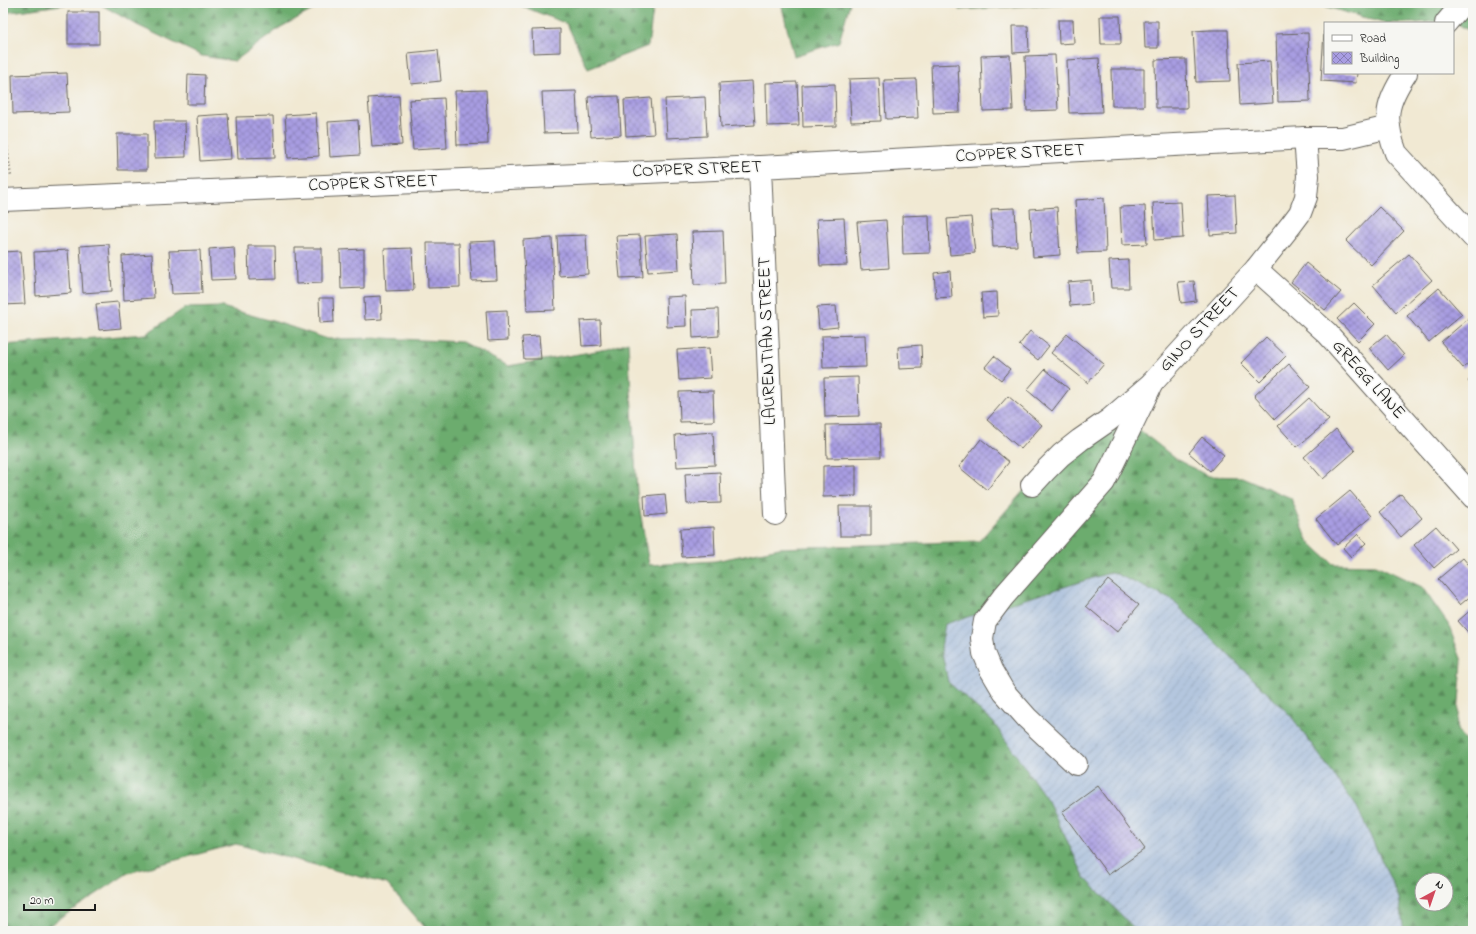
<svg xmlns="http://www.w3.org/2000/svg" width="1476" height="934" font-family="'Indie Flower',sans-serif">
	<defs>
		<pattern id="industrial-furrows" width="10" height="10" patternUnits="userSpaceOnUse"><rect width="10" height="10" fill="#b4c6de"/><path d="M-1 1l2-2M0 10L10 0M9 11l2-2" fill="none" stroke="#9aaabe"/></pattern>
		<pattern id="forest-firs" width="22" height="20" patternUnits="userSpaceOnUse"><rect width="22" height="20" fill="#6cac6e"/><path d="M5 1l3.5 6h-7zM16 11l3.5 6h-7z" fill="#588b5a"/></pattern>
		<pattern id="building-cross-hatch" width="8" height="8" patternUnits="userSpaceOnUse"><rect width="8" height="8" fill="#a89de2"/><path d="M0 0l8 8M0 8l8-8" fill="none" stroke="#887fb6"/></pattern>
	</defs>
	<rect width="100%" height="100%" fill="#f6f6f2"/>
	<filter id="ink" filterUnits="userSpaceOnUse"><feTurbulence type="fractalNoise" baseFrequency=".025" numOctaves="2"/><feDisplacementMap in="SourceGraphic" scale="8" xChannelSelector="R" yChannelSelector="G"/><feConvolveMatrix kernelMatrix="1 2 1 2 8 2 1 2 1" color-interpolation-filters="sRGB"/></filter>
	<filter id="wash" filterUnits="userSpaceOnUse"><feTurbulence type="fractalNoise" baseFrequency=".012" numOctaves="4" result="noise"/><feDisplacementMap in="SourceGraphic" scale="16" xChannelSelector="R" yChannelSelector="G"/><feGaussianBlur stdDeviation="0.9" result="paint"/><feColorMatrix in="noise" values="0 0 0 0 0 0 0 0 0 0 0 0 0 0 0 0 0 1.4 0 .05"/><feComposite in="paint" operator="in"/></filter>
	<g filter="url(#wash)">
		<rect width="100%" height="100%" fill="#f1e9d3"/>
		<polygon fill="url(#industrial-furrows)" points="1112,572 1172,600 1291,716 1357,807 1399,898 1404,931 1137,931 1085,878 1048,801 993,722 948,682 941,648 945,624"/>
		<g fill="url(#forest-firs)" stroke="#446445" fill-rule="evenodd">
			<polygon points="3,3 76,3 3,13"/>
			<polygon points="98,3 326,3 281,27 235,61 202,56 137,25"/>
			<polygon points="514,3 654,3 648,46 588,69 567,24"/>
			<polygon points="781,3 850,3 839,42 794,56"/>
			<polygon points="958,3 1078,3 959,10"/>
			<polygon points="1313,3 1473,3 1473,33 1451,20 1415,23 1383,23"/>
			<path d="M222,307L276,322L328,339L382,338L462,342L508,366L608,349L628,342L637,492L649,565L715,561L779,548L979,541L1043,469L1108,419L1131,423L1176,459L1208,476L1242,477L1291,498L1308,541L1333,564L1376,565L1422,587L1448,624L1462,661L1457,730L1473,750V931H1404L1399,898L1357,807L1291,716L1172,600L1112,572L945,624L941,648L948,682L993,722L1048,801L1085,878L1137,931H428L387,884L236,844L128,873L41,931H9L3,928V345L146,334L185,308ZM1422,880H1446V904H1422Z"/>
		</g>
		<g id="blocks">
			<g fill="url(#building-cross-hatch)">
				<rect x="68" y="12" width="31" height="32"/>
				<polygon points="1100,16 1120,16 1121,44 1101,44"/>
				<polygon points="1058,20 1073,20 1074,43 1059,44"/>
				<polygon points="1144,21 1158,21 1158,48 1145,48"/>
				<polygon points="1012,26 1028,26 1029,52 1013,53"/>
				<polygon points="560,29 560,52 533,53 532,30"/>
				<polygon points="1211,30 1228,30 1230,81 1196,82 1193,31"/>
				<polygon points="1324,31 1325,31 1325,73 1357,73 1356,83 1321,81"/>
				<polygon points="1308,33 1310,101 1278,102 1276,34"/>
				<polygon points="438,50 441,81 411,84 408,53"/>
				<polygon points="1010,55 1013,110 983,111 981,56"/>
				<polygon points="1055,55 1058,110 1027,111 1025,56"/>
				<polygon points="1099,58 1102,112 1069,113 1067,60"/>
				<polygon points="1186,59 1187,108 1156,108 1155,60"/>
				<polygon points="1270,61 1273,103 1240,105 1238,63"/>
				<polygon points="958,64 960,112 933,113 931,65"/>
				<polygon points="1111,69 1144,69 1144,106 1112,106"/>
				<polygon points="67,73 69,112 13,114 12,75"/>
				<polygon points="188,74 205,75 204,104 187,104"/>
				<polygon points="879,78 881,121 851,122 849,79"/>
				<polygon points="916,79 918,118 886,119 884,80"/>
				<polygon points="752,81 755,125 721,127 719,83"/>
				<polygon points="797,82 799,125 767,126 766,83"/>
				<polygon points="835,84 836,126 803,127 802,85"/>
				<polygon points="486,90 488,144 457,145 455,91"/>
				<polygon points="576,91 578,132 544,133 542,92"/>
				<polygon points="399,96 402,145 372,147 368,98"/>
				<polygon points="619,96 621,135 591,137 588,97"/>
				<polygon points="705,97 707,136 667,138 665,99"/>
				<polygon points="444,98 447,148 413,150 409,100"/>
				<polygon points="651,98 654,134 626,136 624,100"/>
				<polygon points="316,113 319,156 288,158 285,115"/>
				<polygon points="228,114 231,159 200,161 197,116"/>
				<polygon points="273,116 275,158 238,159 236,117"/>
				<polygon points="358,120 360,155 330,157 328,122"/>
				<polygon points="154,121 185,121 186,157 155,158"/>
				<polygon points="117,134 147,134 147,170 118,170"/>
				<polygon points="1235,195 1237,233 1210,235 1208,196"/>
				<polygon points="1104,198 1106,252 1078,253 1075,200"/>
				<polygon points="1181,202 1183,238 1155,240 1153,203"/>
				<polygon points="1145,206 1147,244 1122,245 1120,207"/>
				<polygon points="1057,207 1060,255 1033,257 1030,209"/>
				<polygon points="1379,207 1404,231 1371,265 1346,241"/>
				<polygon points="1015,208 1017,246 993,247 991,209"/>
				<polygon points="929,215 930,253 903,254 902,216"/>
				<polygon points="971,217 975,253 950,255 947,219"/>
				<polygon points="844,218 847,265 820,266 817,219"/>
				<polygon points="886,220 889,268 861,270 857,222"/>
				<polygon points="723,231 725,284 694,285 692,232"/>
				<polygon points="677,234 679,270 648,272 645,236"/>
				<polygon points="586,235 588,274 559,276 557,236"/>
				<polygon points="640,235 643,277 620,278 616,236"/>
				<polygon points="552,238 555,310 527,311 523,240"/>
				<polygon points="495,241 497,280 472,281 469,242"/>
				<polygon points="427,243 459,243 460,287 428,288"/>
				<polygon points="109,244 112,291 83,293 80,246"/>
				<polygon points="248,246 275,246 276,279 249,280"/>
				<polygon points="234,247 236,279 211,280 209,249"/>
				<polygon points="295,248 322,248 322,283 296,284"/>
				<polygon points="412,248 414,290 386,291 384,249"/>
				<polygon points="364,249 364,288 341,289 340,250"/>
				<polygon points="68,250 71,293 36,296 34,252"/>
				<polygon points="200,250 202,293 172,294 169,251"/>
				<polygon points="21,251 25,304 3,305 3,252"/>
				<polygon points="152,254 154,298 124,300 122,256"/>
				<polygon points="1409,254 1432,280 1396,312 1373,285"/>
				<polygon points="1128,260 1129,288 1111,288 1109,261"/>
				<polygon points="1306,263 1341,292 1325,310 1291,282"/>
				<polygon points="950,271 952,297 936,298 934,273"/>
				<polygon points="1091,280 1092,304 1070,306 1068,282"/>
				<polygon points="1194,281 1196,301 1181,303 1178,282"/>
				<polygon points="1439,288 1462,314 1429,342 1407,316"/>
				<polygon points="997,292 998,316 983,317 981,293"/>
				<polygon points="381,296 382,319 365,320 364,297"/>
				<polygon points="685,296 686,326 667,327 666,297"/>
				<polygon points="319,298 333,298 334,322 320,323"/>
				<polygon points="118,302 121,328 99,330 96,304"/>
				<polygon points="1354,303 1375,324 1358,341 1337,319"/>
				<polygon points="836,306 838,327 819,329 817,307"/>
				<polygon points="718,309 719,336 693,338 692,310"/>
				<polygon points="507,310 508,340 488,341 486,311"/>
				<polygon points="1469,318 1473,323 1473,359 1463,368 1441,342"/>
				<polygon points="600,320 601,345 582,346 580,321"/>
				<polygon points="1030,331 1049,346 1038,360 1019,345"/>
				<polygon points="1067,334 1104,364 1088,383 1051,353"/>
				<polygon points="1386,334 1404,355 1388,370 1369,348"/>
				<polygon points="865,335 866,367 823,368 822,336"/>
				<polygon points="539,336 541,359 524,359 522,337"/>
				<polygon points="1266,337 1286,356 1260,382 1241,363"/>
				<polygon points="921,345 922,368 899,369 898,347"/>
				<polygon points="709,348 711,378 679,380 677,350"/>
				<polygon points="994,356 1010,369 1001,380 985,367"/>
				<polygon points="1289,364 1310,387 1275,419 1254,396"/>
				<polygon points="1045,369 1069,389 1052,411 1027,390"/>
				<polygon points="858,377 859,416 825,417 824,378"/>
				<polygon points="1473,377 1473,387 1468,381"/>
				<polygon points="713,391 714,421 680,422 679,392"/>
				<polygon points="1008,396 1042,425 1021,449 987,420"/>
				<polygon points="1309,398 1329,420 1297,447 1278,426"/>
				<polygon points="880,424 881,457 827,458 826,425"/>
				<polygon points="1336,429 1355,451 1323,479 1304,457"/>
				<polygon points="713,432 715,465 677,467 675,435"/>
				<polygon points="1202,437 1224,455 1210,471 1189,453"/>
				<polygon points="981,439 1009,462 987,490 959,467"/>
				<polygon points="856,465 856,496 823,497 823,466"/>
				<polygon points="720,472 721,503 687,504 685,474"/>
				<polygon points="1350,491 1372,516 1337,545 1316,519"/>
				<polygon points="665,494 667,514 645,516 644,496"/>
				<polygon points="1401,494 1422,518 1401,537 1380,512"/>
				<polygon points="839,506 871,506 871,536 840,536"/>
				<polygon points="1436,526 1456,549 1434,568 1414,545"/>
				<polygon points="714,527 715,555 682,557 680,529"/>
				<polygon points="1358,534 1366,543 1351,557 1343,548"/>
				<polygon points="1463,558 1473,570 1473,594 1460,605 1438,579"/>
				<polygon points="1108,580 1139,605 1117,632 1086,606"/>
				<polygon points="1473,608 1473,638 1458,621"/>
				<polygon points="1098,786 1145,849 1108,875 1062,812"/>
			</g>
		</g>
	</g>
	<g filter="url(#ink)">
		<use href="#blocks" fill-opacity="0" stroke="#67645c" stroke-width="1"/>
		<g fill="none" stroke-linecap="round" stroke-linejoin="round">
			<defs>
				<g id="minor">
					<polyline points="1446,23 1463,3"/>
					<path d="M1406,73C1386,103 1383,118 1396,153L1473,237"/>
					<polyline points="760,167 775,514"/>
					<polyline points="3,200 760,167 1305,138 1343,138 1389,127"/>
					<polyline points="1256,269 1327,333 1473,497"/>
					<polyline points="1032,485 1045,471 1061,455 1080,440 1109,420 1152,383 1256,269 1291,225 1300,213 1306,197 1308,176 1305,138"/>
					<polyline points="1076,764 1027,718 1004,692 991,670 984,653 982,638 985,621 1003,597 1104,482 1152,383"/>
				</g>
			</defs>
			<use href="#minor" stroke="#67645c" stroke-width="24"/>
			<polyline stroke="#67645c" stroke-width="2.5" stroke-dasharray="1 3" stroke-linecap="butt" points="3,115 11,177"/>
			<use href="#minor" stroke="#fff" stroke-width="22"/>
		</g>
	</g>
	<g text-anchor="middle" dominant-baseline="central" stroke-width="3" stroke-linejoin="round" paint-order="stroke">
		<g font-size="18" fill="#1c1c1c" stroke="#f6f6f2">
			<text transform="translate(1020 154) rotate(-3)">COPPER STREET</text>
			<text transform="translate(697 170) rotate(-2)">COPPER STREET</text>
			<text transform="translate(373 184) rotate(-2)">COPPER STREET</text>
			<text transform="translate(1200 330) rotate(-47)">GINO STREET</text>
			<text transform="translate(768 341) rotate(-92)">LAURENTIAN STREET</text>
			<text transform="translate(1368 380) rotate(48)">GREGG LANE</text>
		</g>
	</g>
	<rect width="1476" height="934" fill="none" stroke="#f6f6f2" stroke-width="16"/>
	<rect x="1324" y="22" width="130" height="52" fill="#f6f6f2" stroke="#9f9f9c"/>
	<rect x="1332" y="35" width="20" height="6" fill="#ffffff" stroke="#9f9f9c"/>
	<text x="1360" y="42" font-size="12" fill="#1c1c1c">Road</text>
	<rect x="1332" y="52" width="20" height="12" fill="url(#building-cross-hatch)" stroke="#9f9f9c"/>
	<text x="1360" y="62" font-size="12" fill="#1c1c1c">Building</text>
	<g transform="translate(1434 892) rotate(40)"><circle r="19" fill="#f6f6f2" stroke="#9f9f9c"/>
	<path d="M0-3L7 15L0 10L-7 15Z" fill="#d1495b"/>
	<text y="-6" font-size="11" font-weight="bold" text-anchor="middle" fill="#1c1c1c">N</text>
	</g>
	<path d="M24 904v6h71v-6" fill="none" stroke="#1c1c1c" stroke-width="2"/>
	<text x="30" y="904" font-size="12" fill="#1c1c1c" stroke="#f6f6f2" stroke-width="3" paint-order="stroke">20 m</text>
</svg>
